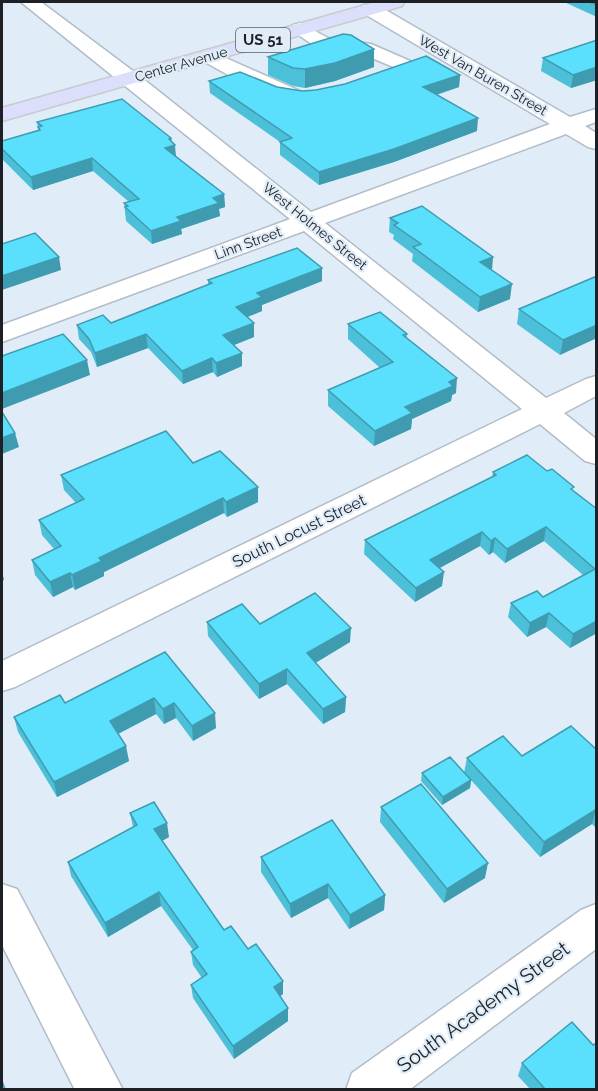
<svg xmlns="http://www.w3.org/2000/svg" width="598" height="1091" font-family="Raleway,sans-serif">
	<rect width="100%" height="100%" fill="#e0ecf7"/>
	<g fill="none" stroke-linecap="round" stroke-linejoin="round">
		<defs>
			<g id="minor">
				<polygon points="21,2 41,2 137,74 311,212 550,124 363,13 361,9 363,5 377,5 570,117 596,109 596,122 585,126 596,133 596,149 588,147 566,134 325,223 546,398 586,379 596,376 596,396 564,413 596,439 596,464 585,461 540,424 15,687 2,691 2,661 522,409 304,231 2,342 2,325 290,219"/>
				<polygon points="300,23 328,38 371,44 410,61 413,65 410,69 403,71 360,53 316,47 290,29 293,25"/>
				<path d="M208,50L300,91L304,95L300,99C276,105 224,72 201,60L198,56L201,52Z"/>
				<polygon points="2,884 17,889 123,1090 75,1090 2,945"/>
				<polygon points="596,904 596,949 409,1090 346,1090 352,1073 581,910"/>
			</g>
			<polygon id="major" points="376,2 404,2 402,6 2,121 2,108"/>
		</defs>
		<use href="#minor" stroke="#b2bdc7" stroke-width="3"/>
		<use href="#major" stroke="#c9cacb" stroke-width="3"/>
		<use href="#minor" fill="#fff" fill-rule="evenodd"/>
		<use href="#major" fill="#dcdffc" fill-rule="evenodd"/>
	</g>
	<g fill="#4dc0d9">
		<polygon points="564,2 597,2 597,17"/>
		<polygon points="597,40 597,80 571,88 541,71 543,58"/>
		<polygon points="268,57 374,67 335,81 305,88 293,86 268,75"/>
		<polygon points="460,75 459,87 437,95 477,131 394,162 319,185 280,155 280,142 210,93 209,81 302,91"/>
		<polygon points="37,122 171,138 176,156 224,194 225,207 219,209 220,216 181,229 182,234 152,244 126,221 124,203 129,202 93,171 33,190 2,159 2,141 38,130"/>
		<polygon points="390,218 492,270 510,299 478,312 412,261 413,254 393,239 394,235 389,232"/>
		<polygon points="322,268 322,281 262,305 262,311 247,317 254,323 254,337 234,345 242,366 217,377 213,372 183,384 148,348 97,367 91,352 79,339 77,325 111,323 208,285 208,280"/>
		<polygon points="597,276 560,355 517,324 519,309"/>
		<polygon points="348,324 407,334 407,338 456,393 452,395 451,401 412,419 411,429 374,446 328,406 328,390 380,368 348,339"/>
		<polygon points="193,463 258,487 258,502 227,517 224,513 104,572 104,576 75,590 73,587 53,597 35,575 32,560 54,549 42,535 39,520 76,503 64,490 61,475"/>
		<polygon points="493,472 574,491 597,509 597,633 570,648 546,627 527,637 508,617 511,603 543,597 583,575 544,541 505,563 493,552 489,555 480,546 439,568 442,586 415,602 364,554 365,540 492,477"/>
		<polygon points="207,622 260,624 350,642 315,663 346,697 345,712 323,724 287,684 259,699 208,636"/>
		<polygon points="165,652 216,728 193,741 176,718 164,724 156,714 118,734 129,761 57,797 18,732 14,717 65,703"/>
		<polygon points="597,750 597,829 592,824 540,857 471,780 470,788 442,805 421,781 422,773 464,773 467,758 522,756"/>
		<polygon points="381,807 485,878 444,903 380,822"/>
		<polygon points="130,813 169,837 162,841 224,930 248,949 283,981 283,994 280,996 288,1008 288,1021 234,1059 193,998 191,985 202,978 193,965 191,952 193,950 161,906 108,937 71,876 68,862 133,827"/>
		<polygon points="261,857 385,895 384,910 349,929 328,898 291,918 261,872"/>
		<polygon points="593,1045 597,1089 530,1089 518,1076 522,1063"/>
	</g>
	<g fill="#3f9cb0">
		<polygon points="374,49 374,67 335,81 305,88 305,69"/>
		<polygon points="597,67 597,80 571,88 573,75"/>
		<polygon points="460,75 459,87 422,99 423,87"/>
		<polygon points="478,118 477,131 394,162 319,185 319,172"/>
		<polygon points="171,138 172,146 175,145 176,157 165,148 169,139"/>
		<polygon points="92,158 93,171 33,190 31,177"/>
		<polygon points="224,194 225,207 219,209 220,216 181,229 182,234 152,244 151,231 213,198"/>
		<polygon points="59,257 61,270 2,290 2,276"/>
		<polygon points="493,257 492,271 480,262"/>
		<polygon points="322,268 322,281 262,305 262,311 237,321 236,307 257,293"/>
		<polygon points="512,284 510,299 478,312 480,297"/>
		<polygon points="254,323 254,337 224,349 223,335"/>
		<polygon points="597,325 597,338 560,355 563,340"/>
		<polygon points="146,334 148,348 97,367 95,353"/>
		<polygon points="242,353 242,366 217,377 216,363"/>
		<polygon points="212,358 213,372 183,384 182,371"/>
		<polygon points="87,360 90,375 2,409 2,393"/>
		<polygon points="457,378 456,393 452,395 451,401 412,419 411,429 374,446 375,431 405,407 449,382"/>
		<polygon points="15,433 19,447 2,454 2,438"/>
		<polygon points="258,487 258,502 227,517 226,502"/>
		<polygon points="223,498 224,513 104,572 104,576 75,590 72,575 99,558"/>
		<polygon points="546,527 544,541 505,563 507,549"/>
		<polygon points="482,532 480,546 429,574 430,560"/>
		<polygon points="495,538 493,552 489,555 491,541"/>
		<polygon points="2,571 4,580 2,581"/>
		<polygon points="444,572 442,586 415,602 416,588"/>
		<polygon points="70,573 73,587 53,597 50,582"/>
		<polygon points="549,613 546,627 527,637 530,623"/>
		<polygon points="597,621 597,633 570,648 573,634"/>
		<polygon points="351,628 350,642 307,668 307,653"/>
		<polygon points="287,669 287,684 259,699 259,684"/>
		<polygon points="346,697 345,712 323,724 323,709"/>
		<polygon points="154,698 156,714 112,737 110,721"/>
		<polygon points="174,703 176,718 164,724 163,709"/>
		<polygon points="215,713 216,728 193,741 192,726"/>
		<polygon points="126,746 129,761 57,797 54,782"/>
		<polygon points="471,780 470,788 442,805 443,797"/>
		<polygon points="596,809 592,824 540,857 544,842"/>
		<polygon points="167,823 169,837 156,844 154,829"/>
		<polygon points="488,863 485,878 444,903 447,889"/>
		<polygon points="328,884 328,898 291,918 290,904"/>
		<polygon points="159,892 161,906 108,937 105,923"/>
		<polygon points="385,895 384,910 349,929 350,915"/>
		<polygon points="283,981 283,994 274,1001 274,987"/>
		<polygon points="288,1008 288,1021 234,1059 233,1046"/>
	</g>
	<g fill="#5adffc" stroke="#3f9cb0" stroke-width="1.5">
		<polygon points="589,2 597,2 597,5"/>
		<polygon points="343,34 351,35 374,49 335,63 305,69 293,68 268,57"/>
		<polygon points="597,40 597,67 573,75 543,58"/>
		<polygon points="426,56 460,75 423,87 478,118 394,149 319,172 280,142 292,138 209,81 240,72 277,87 302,91 316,90 345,84"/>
		<polygon points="122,99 171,138 169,139 175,145 165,148 224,194 213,198 219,203 177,217 181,221 151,231 125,207 128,206 124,203 139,199 92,158 31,177 2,149 2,141 40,130 38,127 42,126 37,122"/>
		<polygon points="422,206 493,257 480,262 512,284 480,297 413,247 421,244 394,225 398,223 390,218"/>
		<polygon points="35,233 59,257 2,276 2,244"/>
		<polygon points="297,248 322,268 257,293 262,297 236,307 254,323 223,335 242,353 216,363 212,358 182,371 146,334 95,353 89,339 77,325 103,315 111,323 212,283 208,280"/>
		<polygon points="597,276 597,325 563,340 519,309"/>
		<polygon points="380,312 407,334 403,335 457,378 449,382 453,386 405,407 412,413 375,431 328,390 393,362 348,324"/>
		<polygon points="63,334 87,360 2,393 2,356"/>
		<polygon points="2,412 15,433 2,438"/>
		<polygon points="166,431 193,463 220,451 258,487 226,502 223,498 99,558 102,561 72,575 70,573 50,582 32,560 61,546 39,520 84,499 61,475"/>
		<polygon points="527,455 547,471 552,469 574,487 571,489 597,509 597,621 573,634 549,613 530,623 511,603 537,591 543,597 595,569 546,527 507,549 495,538 491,541 482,532 430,560 444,572 416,588 365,540 496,475 493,472"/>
		<polygon points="315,593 351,628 307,653 346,697 323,709 287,669 259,684 207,622 242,604 260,624"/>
		<polygon points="165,652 215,713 192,726 174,703 163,709 154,698 110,721 126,746 54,782 14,717 60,695 65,703"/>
		<polygon points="571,726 597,750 597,809 544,842 467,758 503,736 522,756"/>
		<polygon points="450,757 471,780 443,797 422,773"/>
		<polygon points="421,784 488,863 447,889 381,807"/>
		<polygon points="154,802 167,823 154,829 224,930 231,926 248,949 256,944 283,981 274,987 288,1008 233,1046 191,985 207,974 191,952 198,947 159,892 105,923 68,862 137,825 130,813"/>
		<polygon points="332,820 385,895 350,915 328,884 290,904 261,857"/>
		<polygon points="572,1022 593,1045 597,1043 597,1089 545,1089 522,1063"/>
		<polygon points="2,1081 5,1089 2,1089"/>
	</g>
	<g text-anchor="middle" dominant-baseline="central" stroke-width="4.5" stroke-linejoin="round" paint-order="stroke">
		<g font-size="14" fill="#1d2125" stroke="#e0ecf7">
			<text transform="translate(181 64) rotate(-16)">Center Avenue</text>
			<text transform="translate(483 75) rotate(30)">West Van Buren Street</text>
			<text transform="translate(315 226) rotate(39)">West Holmes Street</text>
			<text transform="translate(248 243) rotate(-20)">Linn Street</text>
		</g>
		<rect fill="#e0ecf7" stroke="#585e64" stroke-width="1.5" x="236" y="28" width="54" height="24" rx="4.5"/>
		<g font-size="15" font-weight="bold" fill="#1d2125">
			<text x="263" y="40">US 51</text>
		</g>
		<g font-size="16" fill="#1d2125" stroke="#e0ecf7">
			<text transform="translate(299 531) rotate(-26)">South Locust Street</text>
		</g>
		<g font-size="20" fill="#1d2125" stroke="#e0ecf7">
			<text transform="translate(483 1007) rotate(-36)">South Academy Street</text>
		</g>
	</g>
	<rect width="598" height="1091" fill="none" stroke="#1d2125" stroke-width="6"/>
</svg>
